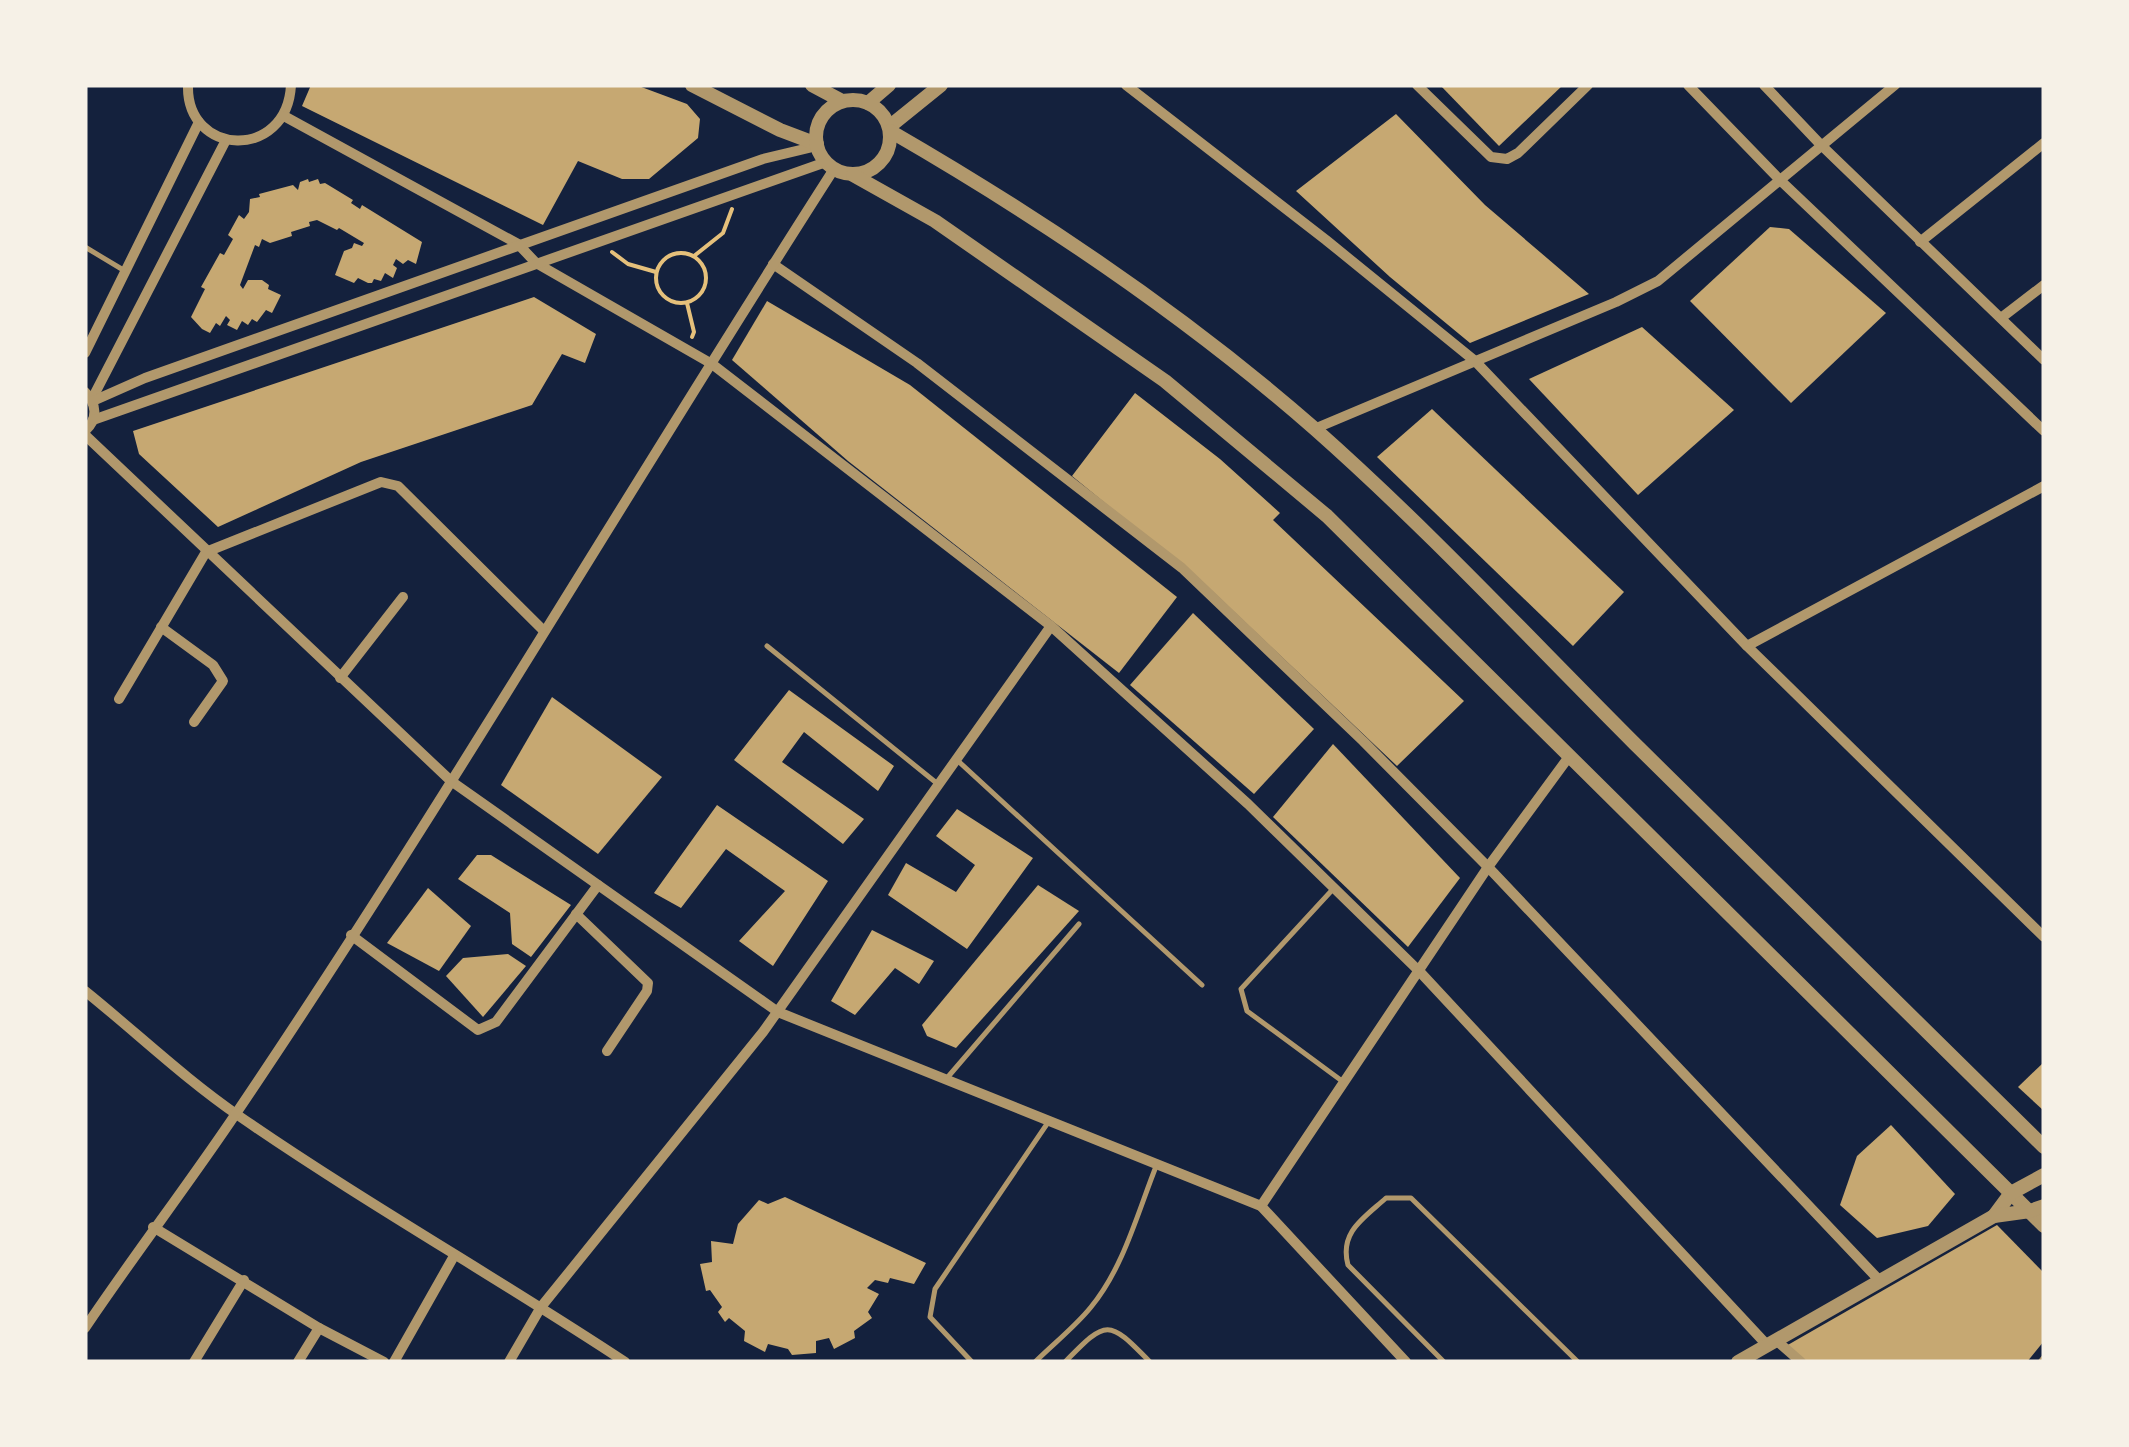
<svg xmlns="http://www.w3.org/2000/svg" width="2129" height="1447" font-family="'IBM Plex Sans',sans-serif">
	<rect width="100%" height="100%" fill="#14213d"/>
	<g fill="#c6a872">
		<polygon points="311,85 636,85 687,104 700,119 698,138 649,179 622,179 578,161 543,225 302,106"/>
		<polygon points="1440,85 1563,85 1499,146"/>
		<polygon points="1396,114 1485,205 1589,294 1470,343 1390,277 1296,191"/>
		<polygon points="308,179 309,182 318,179 320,184 325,183 353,200 351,203 360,209 362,205 422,242 416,264 408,260 403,264 396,259 393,265 397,268 393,278 385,273 381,281 374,279 372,283 368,283 358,278 354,283 335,275 344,251 352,248 354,243 362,246 364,243 339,228 337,230 317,220 309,222 310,226 291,232 292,236 270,243 262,239 259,247 255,245 240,285 243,289 248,280 262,280 269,285 268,289 281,295 272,313 266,310 257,322 252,319 248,325 242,321 237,330 227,325 230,320 226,316 220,326 216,323 210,333 202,329 191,317 205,289 201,287 220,253 224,255 233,239 228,235 239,215 244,219 249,212 250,199 260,197 259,194 293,185 298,190 300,182"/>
		<polygon points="1770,227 1789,229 1886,313 1791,403 1690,301"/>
		<polygon points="534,297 596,334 585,363 562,354 532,405 361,462 218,527 139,454 133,431"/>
		<polygon points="767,301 910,385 1177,597 1119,673 848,461 732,360"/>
		<polygon points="1642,327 1734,410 1638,495 1529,379"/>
		<polygon points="1135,393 1220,459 1280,513 1273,520 1464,701 1397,766 1209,588 1072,476"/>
		<polygon points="1432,409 1624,592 1573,646 1377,457"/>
		<polygon points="1193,613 1314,729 1254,794 1130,685"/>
		<polygon points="789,690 894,766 878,791 804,732 782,762 864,819 843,844 734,760"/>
		<polygon points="552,697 662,777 598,854 501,785"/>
		<polygon points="1333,744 1460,878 1408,947 1273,817"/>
		<polygon points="717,805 828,881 773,966 739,941 785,891 726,849 681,908 654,893"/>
		<polygon points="957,809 1033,858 967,949 888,895 906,863 956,892 975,865 936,836"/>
		<polygon points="477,855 491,855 571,905 531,957 512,944 510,913 458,879"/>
		<polygon points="1038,885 1079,911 956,1048 927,1036 922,1025"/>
		<polygon points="428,888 471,926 439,971 387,943"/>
		<polygon points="872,930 934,961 919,984 895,968 855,1015 831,1001"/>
		<polygon points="508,954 526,966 483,1017 446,976 463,958"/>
		<polygon points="2044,1062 2044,1111 2018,1087"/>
		<polygon points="1891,1125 1955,1194 1928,1226 1877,1238 1840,1205 1857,1156"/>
		<polygon points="785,1197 926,1263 914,1284 890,1278 888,1283 875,1280 867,1288 879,1294 868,1312 872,1318 854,1331 855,1338 834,1349 829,1338 816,1341 816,1353 792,1355 788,1349 768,1344 765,1352 744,1341 745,1331 729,1318 725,1322 718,1312 722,1307 710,1290 706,1291 700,1264 712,1262 711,1241 733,1244 738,1224 759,1200 768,1204"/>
		<polygon points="1997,1225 2044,1273 2044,1341 2027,1362 1805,1362 1786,1346"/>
	</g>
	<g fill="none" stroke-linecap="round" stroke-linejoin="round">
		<g stroke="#e5c07b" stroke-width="4">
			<polyline points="612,252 628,264 656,272"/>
			<circle cx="681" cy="278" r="25"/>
			<polyline points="694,256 723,233 732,209"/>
			<polyline points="687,303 694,332 692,337"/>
		</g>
		<g stroke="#b1986c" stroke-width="5">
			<polyline points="85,247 125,271"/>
			<polyline points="767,646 939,785"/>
			<polyline points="957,760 1202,985"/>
			<polyline points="1334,888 1241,989 1247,1011 1342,1081"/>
			<polyline points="947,1078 1079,924"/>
			<polyline points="972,1362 930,1317 935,1289 1049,1121"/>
			<path d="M1035,1362C1053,1344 1075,1327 1091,1307C1124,1267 1138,1211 1157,1164"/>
			<path d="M1065,1362C1107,1319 1108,1319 1150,1362"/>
			<path d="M1444,1362L1348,1265C1339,1232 1364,1218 1386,1198H1411L1578,1362"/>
			<polyline points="2040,1362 2044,1357"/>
		</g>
		<g stroke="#b1986c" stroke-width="10">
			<path d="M188,85C186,157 287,161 291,85"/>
			<polyline points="1126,85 1326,240 1475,361 1747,646 2044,937"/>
			<polyline points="1417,85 1491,157 1507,159 1518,153 1588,85"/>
			<polyline points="1688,85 1779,179 2044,431"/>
			<polyline points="1764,85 1820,144 2044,360"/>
			<polyline points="284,116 518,244 536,263 712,364 1051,626 1248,804 1420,972 1767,1345"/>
			<polyline points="1920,242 2044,143"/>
			<polyline points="773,264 917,363 1182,568 1363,741 1488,867 1880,1281"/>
			<polyline points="2001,318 2044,285"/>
			<polyline points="85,353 199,122"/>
			<path d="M85,392C97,404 98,419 85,431"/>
			<polyline points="92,399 226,140"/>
			<polyline points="93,401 145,378 763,159 817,146"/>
			<polyline points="93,420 826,162"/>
			<polyline points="1314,429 1616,302 1658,281 1895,85"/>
			<polyline points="85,435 451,781 778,1012 1261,1206 1406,1362"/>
			<polyline points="161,627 213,665 223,681 194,722"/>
			<polyline points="1747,646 2044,486"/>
			<polyline points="340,678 403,597"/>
			<polyline points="119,699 206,552 381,482 398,486 544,631"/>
			<polyline points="576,914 648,983 647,991 607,1051"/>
			<polyline points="351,935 478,1030 496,1022 598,885"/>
			<path d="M85,991C136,1032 185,1079 239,1116C365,1203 498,1278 625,1362"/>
			<polyline points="1261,1206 1488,867 1568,758"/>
			<polyline points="153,1227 319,1328 384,1362"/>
			<path d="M85,1328C134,1255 188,1185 237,1112C445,804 633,482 834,169"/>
			<polyline points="1777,1341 1801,1362"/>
			<polyline points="194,1362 244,1280"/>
			<polyline points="298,1362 319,1328"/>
			<polyline points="394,1362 454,1256"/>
			<polyline points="509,1362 541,1307 763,1032 1051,626"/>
		</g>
		<g stroke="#b1986c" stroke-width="14">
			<polyline points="692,85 780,130 817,144"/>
			<polyline points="812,85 842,101"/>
			<circle cx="853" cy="137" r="37"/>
			<polyline points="868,103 889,85"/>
			<polyline points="889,127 941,85"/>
			<path d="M890,131C1039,217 1185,315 1315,429C1427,528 1529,638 1635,744C1771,879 1908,1013 2044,1147"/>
			<polyline points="853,175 935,221 1165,381 1327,516 2044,1226"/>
			<polyline points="1994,1216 2011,1193 2044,1175"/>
			<polyline points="1738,1362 1994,1216 2030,1211 2044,1206"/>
		</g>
	</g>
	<rect width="2129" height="1447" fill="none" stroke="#f6f1e7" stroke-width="175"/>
</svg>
